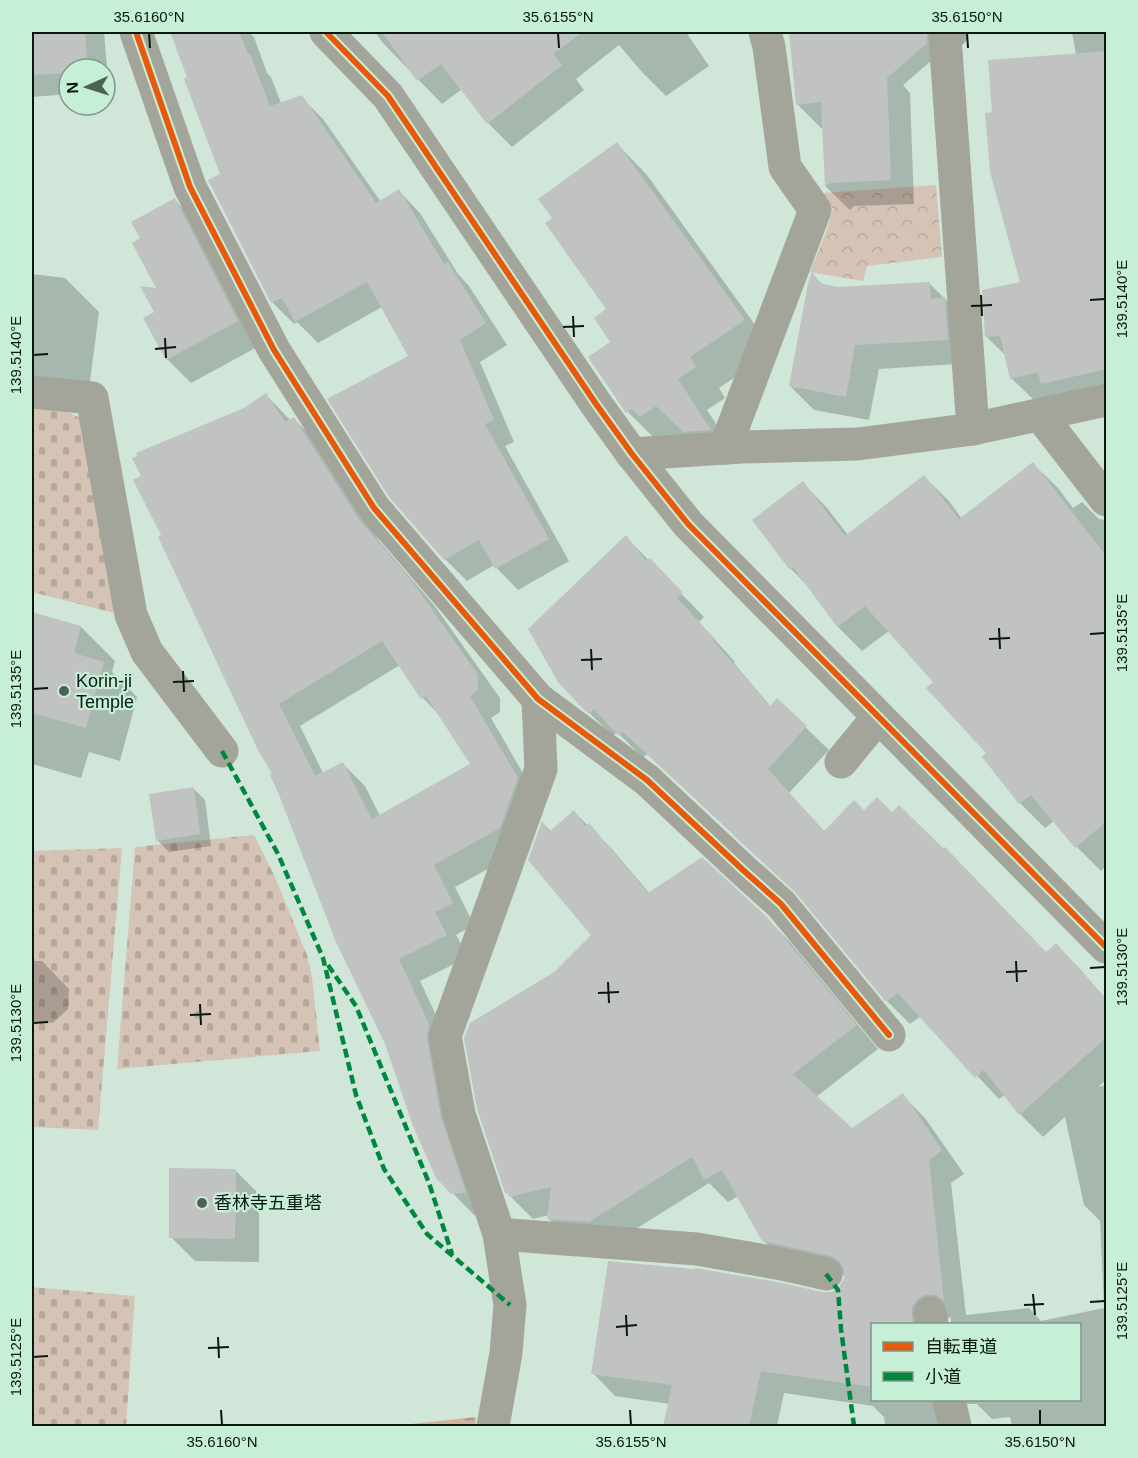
<svg xmlns="http://www.w3.org/2000/svg" width="1138" height="1458" font-family="Helvetica,'Noto Sans JP',sans-serif">
	<defs>
		<pattern id="forest-firs" width="22" height="20" patternUnits="userSpaceOnUse" patternTransform="scale(1.5)"><rect width="22" height="20" fill="#d1b3a0"/><path d="M5 1l3.5 6h-7zM16 11l3.5 6h-7z" fill="#b29989"/></pattern>
		<pattern id="cemetery-stones" width="16" height="16" patternUnits="userSpaceOnUse" patternTransform="scale(1.5)"><rect width="16" height="16" fill="#d5c4b6"/><path d="M2 7V4a2 2 0 0 1 4 0v3zM10 15v-3a2 2 0 0 1 4 0v3z" fill="#b6a89b"/></pattern>
		<pattern id="park-crowns" width="20" height="18" patternUnits="userSpaceOnUse" patternTransform="scale(1.5)"><rect width="20" height="18" fill="#d5c4b6"/><path d="M2 6a3 3 0 1 1 6 0M12 15a3 3 0 1 1 6 0" fill="none" stroke="#b6a89b"/></pattern>
	</defs>
	<rect width="100%" height="100%" fill="#d0e6d9"/>
	<polygon fill="url(#forest-firs)" points="476,1417 475,1426 393,1426"/>
	<g fill="url(#cemetery-stones)">
		<polygon points="58,406 83,420 108,579 113,599 114,613 32,592 32,409"/>
		<polygon points="254,835 275,877 307,955 312,977 320,1051 117,1069 135,847"/>
		<polygon points="122,848 98,1130 32,1127 32,851"/>
		<polygon points="32,1287 135,1296 126,1426 32,1426"/>
	</g>
	<polygon fill="url(#park-crowns)" points="936,185 942,257 867,266 863,281 810,272 826,232 833,209 822,193"/>
	<g fill="#0003" fill-rule="evenodd">
		<polygon points="32,32 104,32 109,92 105,92 105,69 69,69 69,94 32,97"/>
		<polygon points="171,32 249,32 254,37 267,73 271,77 281,103 301,97 323,119 381,202 399,191 420,213 458,274 469,286 507,345 480,362 514,442 505,446 569,561 518,590 494,565 467,581 445,559 410,357 382,307 318,343 297,322 294,324 272,302 210,181 222,174"/>
		<polygon points="375,32 686,32 709,66 666,96 642,72 619,45 576,79 584,90 512,147 488,123 462,89 442,104 382,42"/>
		<polygon points="791,32 965,32 903,85 910,93 914,204 854,206 850,210 826,187 824,128 821,128 797,104"/>
		<polygon points="1072,32 1106,32 1106,397 1035,401 1011,378 1006,356 987,337 1022,284 1087,115"/>
		<polygon points="617,144 647,175 774,351 719,388 725,398 707,410 740,460 658,442 628,412 590,358 613,342 608,309 554,219"/>
		<polygon points="175,200 198,224 261,345 191,383 167,359 156,313 159,290 142,239"/>
		<polygon points="32,274 65,278 99,312 88,397 32,390"/>
		<polygon points="812,274 823,285 838,288 929,283 968,322 971,363 879,369 869,420 814,410 790,386"/>
		<path d="M266,395L290,420L294,419L316,441L380,542L434,605L500,698V712L491,718L539,801L522,850L455,887L474,925L456,935L468,957L420,981L451,1047L487,1215H474L437,1177L387,1044L275,776L244,409ZM400,665L423,698L442,718L473,765L380,816L365,786L343,764L323,773L300,726Z"/>
		<polygon points="1033,464 1058,488 1073,508 1082,502 1099,519 1106,520 1106,866 1101,871 1076,846 1054,821 1045,828 1020,803 984,757 988,754 935,683 889,631 862,651 838,627 809,587 790,568 803,483 827,508 848,535 924,477 949,501 962,519"/>
		<path d="M626,537L704,617L699,622L735,662L734,663L771,707L777,700L829,750L789,793L825,832L864,812L1046,953L1056,945L1079,968L1106,999V1080L1098,1087L1106,1085V1426H1012L1010,1417L992,1419L977,1404H968L958,1409L953,1426H885L884,1417L873,1406L784,1393L777,1426H665L670,1404L615,1396L593,1373L822,1294L831,1293L840,1288L846,1276L787,1264L764,1241L738,1196L728,1202L709,1183L612,1244L571,1241L548,1218L549,1215L533,1219L506,1192L555,973L593,935L543,823L551,832L574,812L611,848L650,894L766,918L790,942L878,1049L816,1097L852,1130L902,1095L925,1118L964,1174L951,1183L966,1315L1029,1308L1041,1321L1104,1308L1100,1221L1084,1205L1065,1117L1043,1137L1020,1114L1005,1095L999,1099L921,1016L910,1024L887,1001L801,897L647,754L643,758L617,732L613,736L584,708ZM951,1317V1324H1080V1400H872V1324H938L940,1322Z"/>
		<polygon points="32,614 81,627 115,661 112,672 137,697 120,761 89,752 81,778 32,764"/>
		<polygon points="193,788 205,800 211,846 169,852 157,840"/>
		<polygon points="32,961 42,961 69,989 68,1009 53,1023 32,1021"/>
		<polygon points="235,1170 259,1194 259,1262 195,1261 171,1237"/>
	</g>
	<g fill="#c1c3c2" fill-rule="evenodd">
		<polygon points="32,32 85,32 88,69 69,69 69,73 32,75"/>
		<polygon points="170,32 239,32 248,54 250,54 270,106 302,95 376,203 399,189 444,264 448,262 486,323 460,340 494,420 485,424 549,539 495,569 479,540 444,560 389,497 327,399 408,356 367,282 295,322 282,298 271,303 208,180 220,174 184,79 187,77"/>
		<polygon points="382,32 583,32 553,54 562,65 487,124 441,64 417,81"/>
		<polygon points="789,32 927,32 927,43 887,78 891,180 830,183 825,187 821,102 796,105"/>
		<polygon points="1107,51 1107,369 1041,384 1038,372 1010,379 1000,336 985,337 982,290 1020,282 990,172 985,113 992,112 988,60"/>
		<polygon points="617,142 745,320 690,357 696,367 678,379 711,430 683,432 656,406 640,417 631,409 626,413 588,357 610,342 594,318 606,309 545,223 552,218 538,199"/>
		<polygon points="175,198 238,321 166,360 143,318 154,312 140,286 156,288 132,243 140,238 131,222"/>
		<polygon points="812,272 820,283 838,287 930,282 931,299 945,297 948,340 855,345 846,397 789,386 808,283"/>
		<path d="M266,393L285,422L294,417L358,518L412,581L478,675V690L470,696L518,778L500,828L434,865L453,903L435,912L447,935L399,959L429,1024L427,1039L441,1117L466,1193L451,1194L436,1178L413,1126L385,1044L336,942L279,795L270,775L272,774L257,748L158,537L161,535L133,480L141,476L132,458L137,456L136,453L244,408ZM382,641L421,699L426,696L470,764L372,819L343,762L315,776L279,704Z"/>
		<polygon points="1033,462 1107,557 1107,821 1075,848 1031,795 1019,804 982,757 986,753 926,688 933,682 865,606 837,627 793,567 789,569 752,520 803,481 845,536 924,475 959,519"/>
		<polygon points="626,535 646,561 650,558 683,593 677,598 714,638 712,639 770,706 777,698 807,726 768,769 824,831 854,800 864,810 877,797 892,812 899,805 943,848 945,847 1046,952 1056,943 1107,1000 1107,1037 1019,1115 984,1070 975,1078 898,993 886,1002 795,892 733,835 734,834 623,732 619,736 617,734 594,709 589,714 583,709 558,682 528,629"/>
		<polygon points="32,612 81,626 74,653 104,662 86,728 32,713"/>
		<polygon points="194,787 200,834 156,841 149,794"/>
		<polygon points="574,810 585,826 589,823 648,893 702,857 767,917 857,1025 793,1074 852,1128 903,1093 942,1150 929,1160 944,1301 936,1295 926,1295 918,1298 912,1307 912,1316 913,1324 873,1324 873,1387 761,1371 749,1426 663,1426 672,1385 591,1374 608,1261 693,1269 695,1268 778,1282 822,1292 831,1292 839,1287 844,1278 844,1269 839,1261 831,1256 762,1241 722,1170 704,1180 692,1157 589,1222 547,1219 551,1187 509,1197 508,1193 505,1193 477,1109 464,1038 470,1023 554,972 591,935 528,860 542,821 549,832"/>
		<polygon points="169,1168 236,1169 235,1239 169,1238"/>
	</g>
	<g fill="none" stroke-linecap="round" stroke-linejoin="round">
		<g stroke="#a3a59a" stroke-width="33">
			<polyline points="136,32 190,187 274,350 374,508 538,699 647,780 743,870 781,904 889,1035"/>
			<polyline points="326,32 388,96 596,404 632,454 688,524 1106,947"/>
			<polyline points="952,32 945,37 973,429"/>
			<polyline points="32,392 92,398 131,615 147,652 222,751"/>
			<polyline points="1040,415 1106,500"/>
			<polyline points="725,448 815,210 785,167 769,47 765,32"/>
			<polyline points="632,454 742,447 858,444 973,429 1106,400"/>
			<polyline points="841,762 878,717"/>
			<polyline points="499,1234 697,1249 782,1264 826,1274"/>
			<polyline points="930,1313 932,1324"/>
			<polyline points="949,1400 955,1426"/>
			<polyline points="493,1426 506,1353 510,1305 499,1234 459,1114 445,1036 541,769 538,699"/>
		</g>
		<g stroke="#00873e" stroke-width="4.5" stroke-dasharray="9 4.5" stroke-linecap="butt">
			<polyline points="222,751 278,854 323,958 356,1095 384,1169 427,1234 510,1305"/>
			<polyline points="328,965 356,1006 429,1183 452,1254"/>
			<polyline points="826,1274 838,1290 841,1329 854,1426"/>
		</g>
		<defs>
			<g id="cycleway">
				<polyline points="136,32 190,187 274,350 374,508 538,699 647,780 743,870 781,904 889,1035"/>
				<polyline points="326,32 388,96 596,404 632,454 688,524 1106,947"/>
			</g>
		</defs>
		<use href="#cycleway" stroke="#c7efd7" stroke-width="10"/>
		<use href="#cycleway" stroke="#e8590c" stroke-width="6"/>
	</g>
	<path fill="none" stroke="#091810" stroke-width="2" d="M149,33L150,48M558,33L559,48M967,33L968,48M981,295L982,316M1090,300L1105,299M971,306L992,305M573,316L574,337M563,327L584,326M165,338L166,358M155,349L176,347M33,355L48,354M999,628L1000,649M1090,634L1105,633M989,639L1010,638M591,649L592,670M581,660L602,659M183,671L184,692M173,682L194,681M33,689L48,688M1016,961L1017,982M1090,968L1105,967M1006,972L1027,971M608,982L609,1003M598,993L619,992M200,1004L201,1025M190,1015L211,1014M33,1023L48,1022M1033,1294L1035,1315M1090,1302L1105,1301M1024,1305L1044,1304M626,1315L627,1336M616,1327L637,1325M218,1337L219,1358M208,1348L229,1347M33,1357L48,1356M221,1410L222,1425M630,1410L631,1425M1040,1410V1425"/>
	<g fill="#4f6056" stroke="#c7efd7" stroke-width="2">
		<circle cx="64" cy="691" r="6"/>
		<circle cx="202" cy="1203" r="6"/>
	</g>
	<g text-anchor="middle" dominant-baseline="central" stroke-width="4.5" stroke-linejoin="round" paint-order="stroke">
		<g font-size="18" fill="#091810" stroke="#c7efd7" text-anchor="start">
			<text x="76" y="681">Korin-ji<tspan x="76" dy="21">Temple</tspan></text>
			<text x="214" y="1203">香林寺五重塔</text>
		</g>
	</g>
	<rect width="1138" height="1458" fill="none" stroke="#c7efd7" stroke-width="66"/>
	<rect x="871" y="1323" width="210" height="78" fill="#c7efd7" stroke="#7b9987" stroke-width="1.5"/>
	<rect x="883" y="1342" width="30" height="9" fill="#e8590c" stroke="#7b9987" stroke-width="1.5"/>
	<text x="925" y="1353" font-size="18" fill="#091810">自転車道</text>
	<rect x="883" y="1372" width="30" height="9" fill="#00873e" stroke="#7b9987" stroke-width="1.5"/>
	<text x="925" y="1383" font-size="18" fill="#091810">小道</text>
	<g transform="translate(87 87) rotate(267)"><circle r="28" fill="#c7efd7" stroke="#7b9987" stroke-width="1.5"/>
	<path d="M0-4.5L10 22L0 15L-10 22Z" fill="#4f6056"/>
	<text y="-9" font-size="16" font-weight="bold" text-anchor="middle" fill="#091810">N</text>
	</g>
	<rect x="33" y="33" width="1072" height="1392" fill="none" stroke="#091810" stroke-width="2"/>
	<g font-size="15" text-anchor="middle" fill="#091810">
		<text x="149" y="22">35.6160°N</text>
		<text x="558" y="22">35.6155°N</text>
		<text x="967" y="22">35.6150°N</text>
		<text transform="translate(1122 299) rotate(-90)" y="5">139.5140°E</text>
		<text transform="translate(16 355) rotate(-90)" y="5">139.5140°E</text>
		<text transform="translate(1122 633) rotate(-90)" y="5">139.5135°E</text>
		<text transform="translate(16 689) rotate(-90)" y="5">139.5135°E</text>
		<text transform="translate(1122 967) rotate(-90)" y="5">139.5130°E</text>
		<text transform="translate(16 1023) rotate(-90)" y="5">139.5130°E</text>
		<text transform="translate(1122 1301) rotate(-90)" y="5">139.5125°E</text>
		<text transform="translate(16 1357) rotate(-90)" y="5">139.5125°E</text>
		<text x="222" y="1447">35.6160°N</text>
		<text x="631" y="1447">35.6155°N</text>
		<text x="1040" y="1447">35.6150°N</text>
	</g>
</svg>
